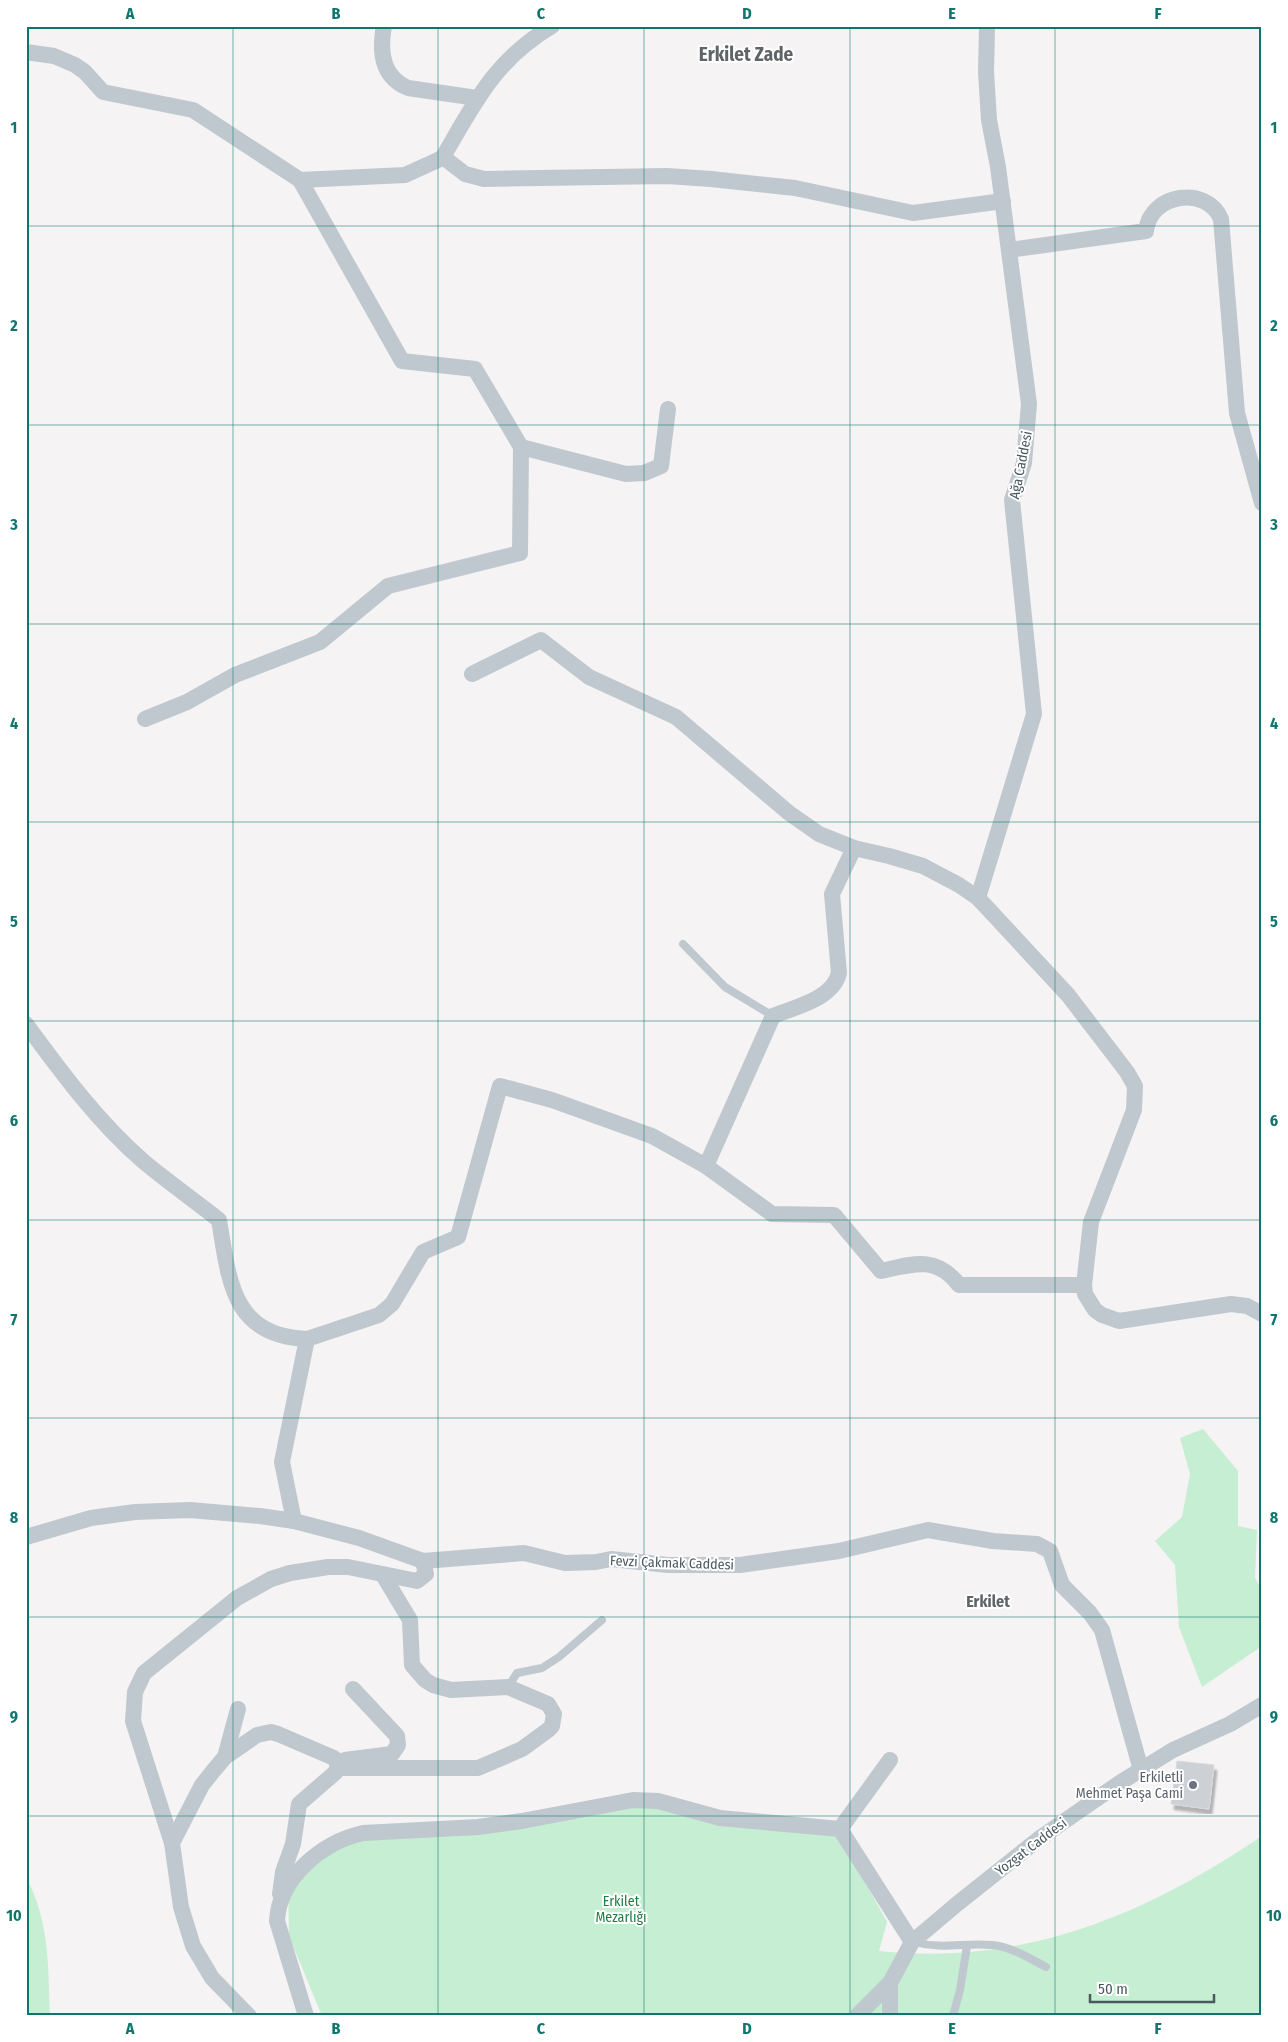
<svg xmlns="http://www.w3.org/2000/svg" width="1288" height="2042" font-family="'Fira Sans Condensed',sans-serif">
	<defs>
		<filter id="shadow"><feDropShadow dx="3" dy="5.5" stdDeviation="1" flood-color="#0004"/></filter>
	</defs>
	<rect width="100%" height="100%" fill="#f5f3f3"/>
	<g fill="#c6eed2">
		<polygon points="1203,1429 1238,1471 1238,1526 1257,1530 1255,1578 1262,1590 1262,1646 1202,1687 1179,1627 1175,1565 1155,1541 1182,1517 1190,1474 1180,1438"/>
		<path d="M618,1800L840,1837L887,1922L879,1951C1023,1966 1144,1916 1262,1836V2016H322L289,1936L288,1883L329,1841Z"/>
		<path d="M26,1877C50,1922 48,1967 50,2016H26Z"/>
	</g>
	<polygon fill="#cdd0d4" stroke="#d7dadd" filter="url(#shadow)" points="1177,1761 1214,1765 1209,1809 1171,1804"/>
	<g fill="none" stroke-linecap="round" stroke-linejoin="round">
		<g stroke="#bfc8ce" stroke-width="8">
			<polyline points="683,944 725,987 773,1016"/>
			<polyline points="508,1687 517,1673 542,1668 559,1657 602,1620"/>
			<path d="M914,1942C944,1950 964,1942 992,1945C1012,1947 1029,1958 1046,1967"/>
			<polyline points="953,2016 960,1990 967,1946"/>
		</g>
		<g stroke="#bfc8ce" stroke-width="16">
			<path d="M384,26C379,52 382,77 408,88L477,98"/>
			<polyline points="26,52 54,56 75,65 85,72 103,92 193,110 300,180 402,361 475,369 521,447 626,474 644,473 661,466 668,409"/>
			<polyline points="443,157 465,174 484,179 667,176 711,179 795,188 913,213 1003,201"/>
			<path d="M300,180L405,175L438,160L443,157C475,102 495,60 552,26"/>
			<path d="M1009,250L1146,231C1150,193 1207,185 1221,219L1237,413L1262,503"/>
			<polyline points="472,674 541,640 589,677 676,717 789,813 819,834 854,848 889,856 923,866 959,885 978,898 1068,995 1127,1072 1135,1086 1134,1110 1091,1222 1084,1285 1085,1294 1095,1310 1102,1315 1119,1321 1231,1304 1247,1306 1262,1314"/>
			<polyline points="145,719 187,702 235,675 320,642 388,586 520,553 521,447"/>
			<polyline points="978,898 1034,714 1012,500 1024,463 1029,404 998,167 989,120 986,72 987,26"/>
			<path d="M26,1024C61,1072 98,1122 143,1161C168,1182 194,1200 219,1220C229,1279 231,1336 307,1339"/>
			<path d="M706,1166L772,1214L834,1215L881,1271C913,1264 936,1255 959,1285H1084"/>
			<path d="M294,1521L282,1462L307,1339L379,1315L392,1304L423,1252L458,1237L500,1086L552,1100L652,1136L706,1166L773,1016C795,1007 833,999 839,973L832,894L854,848"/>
			<polyline points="26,1537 91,1518 135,1512 190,1510 260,1516 294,1521 359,1538 423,1561 524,1553 565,1563 596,1562 611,1559 668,1565 740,1565 839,1551 928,1530 993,1541 1037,1544 1050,1551 1062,1585 1090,1613 1102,1630 1141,1770"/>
			<polyline points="225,1757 238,1709"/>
			<polyline points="345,1760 392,1754 398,1745 397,1736 353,1689"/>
			<polyline points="338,1768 478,1768 522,1749 548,1730 552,1726 554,1714 548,1704 508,1687 451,1690 433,1685 425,1680 412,1665 410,1620 383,1575"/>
			<polyline points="840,1829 890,1760"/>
			<polyline points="172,1843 133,1721 135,1692 144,1673 237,1598 271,1579 290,1573 328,1567 348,1567 417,1581 426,1574 423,1561"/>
			<polyline points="249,2016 212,1978 193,1946 181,1907 172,1843 202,1785 214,1770 225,1757 257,1735 271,1732 278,1734 334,1758 338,1764 336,1772 299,1804 293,1844 283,1872 280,1894"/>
			<path d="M306,2016L277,1921C279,1877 323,1842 363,1833L478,1827L522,1821L633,1800L658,1801L720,1818L840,1829L912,1942"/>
			<polyline points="857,2016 890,1983"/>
			<polyline points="890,2016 890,1983 912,1942 957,1904 1040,1838 1121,1782 1173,1750 1230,1724 1262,1705"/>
		</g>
	</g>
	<path fill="none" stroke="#0f766e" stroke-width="1" stroke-opacity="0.55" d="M233,26V2016M438,26V2016M644,26V2016M850,26V2016M1055,26V2016M26,226H1262M26,425H1262M26,624H1262M26,822H1262M26,1021H1262M26,1220H1262M26,1418H1262M26,1617H1262M26,1816H1262"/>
	<circle fill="#6b7280" stroke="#fff" stroke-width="2" cx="1193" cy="1785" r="5"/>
	<g text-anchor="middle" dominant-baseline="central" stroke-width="4" stroke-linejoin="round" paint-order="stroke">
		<g font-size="14" fill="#4b585f" stroke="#fff">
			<text transform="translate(1021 465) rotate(-79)">Ağa Caddesi</text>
			<text transform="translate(672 1563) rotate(2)">Fevzi Çakmak Caddesi</text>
			<text transform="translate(1031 1847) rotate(-37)">Yozgat Caddesi</text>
		</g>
		<g font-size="14" fill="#5b616d" stroke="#fff" text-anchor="end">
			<text x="1183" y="1777">Erkiletli<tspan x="1183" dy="16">Mehmet Paşa Cami</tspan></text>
		</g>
		<g font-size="14" fill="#1f7e46" stroke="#fff">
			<text x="621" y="1901">Erkilet<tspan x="621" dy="16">Mezarlığı</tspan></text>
		</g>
		<g font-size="16" font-weight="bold" fill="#5f6467" stroke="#fff">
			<text x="988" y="1601">Erkilet</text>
		</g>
		<g font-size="19" font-weight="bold" fill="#5f6467" stroke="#fff">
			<text x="746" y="54">Erkilet Zade</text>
		</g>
	</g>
	<rect width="1288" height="2042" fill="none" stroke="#ffffff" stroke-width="55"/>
	<path d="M1090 1994v8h124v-8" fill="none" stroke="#4b585f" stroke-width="2.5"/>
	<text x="1098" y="1994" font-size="15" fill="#4b585f" stroke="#ffffff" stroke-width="4" paint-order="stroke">50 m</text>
	<rect x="28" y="28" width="1232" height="1986" fill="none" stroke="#0f766e" stroke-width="2"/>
	<g font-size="16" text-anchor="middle" font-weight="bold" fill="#0f766e">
		<text x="130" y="19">A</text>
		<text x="336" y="19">B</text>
		<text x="541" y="19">C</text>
		<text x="747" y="19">D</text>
		<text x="952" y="19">E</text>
		<text x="1158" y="19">F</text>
		<text x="14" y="133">1</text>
		<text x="1274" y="133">1</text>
		<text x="14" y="331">2</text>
		<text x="1274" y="331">2</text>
		<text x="14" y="530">3</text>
		<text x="1274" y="530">3</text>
		<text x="14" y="729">4</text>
		<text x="1274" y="729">4</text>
		<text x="14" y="927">5</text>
		<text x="1274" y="927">5</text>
		<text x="14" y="1126">6</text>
		<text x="1274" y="1126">6</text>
		<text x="14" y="1325">7</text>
		<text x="1274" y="1325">7</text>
		<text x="14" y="1523">8</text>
		<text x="1274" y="1523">8</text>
		<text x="14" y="1722">9</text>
		<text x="1274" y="1722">9</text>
		<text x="14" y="1921">10</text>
		<text x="1274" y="1921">10</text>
		<text x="130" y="2034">A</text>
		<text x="336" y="2034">B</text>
		<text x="541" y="2034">C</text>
		<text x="747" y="2034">D</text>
		<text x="952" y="2034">E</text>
		<text x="1158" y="2034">F</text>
	</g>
</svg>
